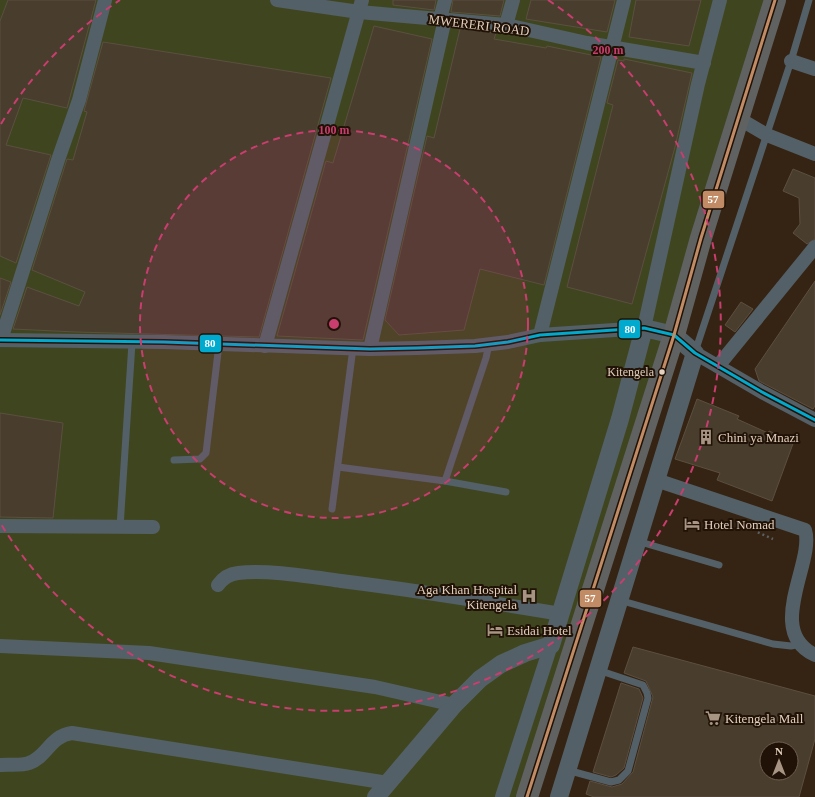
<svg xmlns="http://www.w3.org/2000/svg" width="815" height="797" font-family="Georgia,serif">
	<rect width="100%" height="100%" fill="#352413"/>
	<polygon fill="#3f461f" points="0,0 775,0 527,797 0,797"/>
	<g fill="#493d2e" stroke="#5c4f40" fill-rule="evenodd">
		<polygon points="8,0 96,0 67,108 23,98 6,145 51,155 16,263 0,256 0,21"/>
		<polygon points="393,0 436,0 434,10 393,5"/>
		<polygon points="453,0 504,0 500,16 451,12"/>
		<polygon points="531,0 615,0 607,32 526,19"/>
		<polygon points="636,0 701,0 689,46 629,37"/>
		<polygon points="374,26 432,39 363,340 277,336 326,161 333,163"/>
		<polygon points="460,29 496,33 494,39 546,48 547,46 601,57 544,285 480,269 464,330 399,335 385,320 427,136 434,138"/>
		<polygon points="103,42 331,78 259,337 76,332 13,329 27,287 79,306 85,292 32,270 67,159 73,160 87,112 84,111"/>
		<polygon points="624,59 692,73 675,147 632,304 567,287 613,105 607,103 618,60 624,61"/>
		<polygon points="793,169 815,178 815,239 807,244 793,233 800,224 799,198 783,191"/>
		<polygon points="0,278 11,282 0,315"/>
		<polygon points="815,281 815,406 813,409 759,381 755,369"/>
		<polygon points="741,302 753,309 735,332 725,325"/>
		<polygon points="697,399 739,416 737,419 768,433 769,431 794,441 772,501 717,480 720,473 675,459"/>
		<polygon points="0,413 63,423 53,518 0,517"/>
		<path d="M633,647L815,696V739L799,797H594L586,794L590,781L612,787L622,784L633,772L653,697L646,681L624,673ZM767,749H791V773H767Z"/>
		<polygon points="621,683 639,689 643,698 624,768 616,775 611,777 593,772"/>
	</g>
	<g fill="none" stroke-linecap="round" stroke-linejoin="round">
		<polyline stroke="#5a6063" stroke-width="2.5" stroke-dasharray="2 3" stroke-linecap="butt" points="758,528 757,532 773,539"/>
		<g stroke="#546067" stroke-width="7">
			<polyline points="695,352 791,61 809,0"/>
			<polyline points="174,460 200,459 206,453 219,344"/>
			<polyline points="338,467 445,481 506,492"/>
			<polyline points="445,481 486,358 489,344"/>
			<polyline points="332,509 353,348"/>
			<polyline points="120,527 132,343"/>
			<polyline points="637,541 719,565"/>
			<polyline points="619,600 773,644 791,646 801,644"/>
			<polyline points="567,770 611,782 619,780 628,771 648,698 647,693 643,685 598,670"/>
		</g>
		<g stroke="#546067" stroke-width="14">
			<polyline points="277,0 359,12 506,25 587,43 704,63"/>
			<polyline points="440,19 445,0"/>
			<polyline points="506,25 513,0"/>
			<polyline points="791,61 815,69"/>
			<polyline points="738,118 767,135 815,154"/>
			<polyline points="540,335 624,0"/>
			<polyline points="0,340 164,342 370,349 417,348 475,346 508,342 540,335 644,328 698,84 720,0"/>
			<polyline points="1,340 58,160 79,100 105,0"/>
			<polyline points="265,346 362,0"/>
			<polyline points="370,349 445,19"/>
			<polyline points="695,353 762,392 815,420"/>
			<polyline points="718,366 815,247"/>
			<path d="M656,480L805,530C815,562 764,631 815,655"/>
			<polyline points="0,526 153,527"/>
			<path d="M218,585C223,578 229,574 238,573C266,569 312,577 341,581C415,590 488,602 561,614"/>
			<polyline points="0,646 149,653 375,687 454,705"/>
			<path d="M0,765C9,764 21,766 29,763C47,757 50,736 72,733L388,783"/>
			<polyline points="502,797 551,645"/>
		</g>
		<polyline stroke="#546067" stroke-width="18" points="376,797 454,705 480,679 501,664 525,653 551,645 620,419 644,328 674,335 695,353 559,797"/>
		<polyline stroke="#606262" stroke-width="22" points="527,797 674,335 701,238 775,0"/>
		<defs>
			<polyline id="bus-1" points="0,340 164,342 370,349 417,348 475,346 508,342 540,335 644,328 674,335 695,353 762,392 815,420"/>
			<polyline id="bus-2" points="527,797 674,335 701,238 775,0"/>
		</defs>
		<use href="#bus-1" stroke="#201206" stroke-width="6"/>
		<use href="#bus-2" stroke="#201206" stroke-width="6"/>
		<use href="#bus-1" stroke="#00a9ce" stroke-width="3"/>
		<use href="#bus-2" stroke="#c18c65" stroke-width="3"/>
	</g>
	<circle cx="334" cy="324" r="194" fill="#c93d6f" fill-opacity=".12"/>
	<g fill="none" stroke="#c93d6f" stroke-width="2" stroke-dasharray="7 5">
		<circle cx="334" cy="324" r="194"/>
		<path d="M1 124A388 388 0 0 1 120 0M548 0A388 388 0 1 1 1 524"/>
	</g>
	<defs>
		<symbol id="building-bare" viewBox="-9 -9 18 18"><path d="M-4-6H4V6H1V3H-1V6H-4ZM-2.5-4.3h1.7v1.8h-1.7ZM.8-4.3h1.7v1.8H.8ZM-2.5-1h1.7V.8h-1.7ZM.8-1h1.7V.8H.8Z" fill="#a79483" stroke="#201206" stroke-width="2.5" paint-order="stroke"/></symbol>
		<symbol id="hotel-bare" viewBox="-9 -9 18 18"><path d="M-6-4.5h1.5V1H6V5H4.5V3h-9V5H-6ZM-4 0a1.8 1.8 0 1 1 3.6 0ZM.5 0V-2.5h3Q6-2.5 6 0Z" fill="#a79483" stroke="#201206" stroke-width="2.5" paint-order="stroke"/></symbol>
		<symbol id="hospital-bare" viewBox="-9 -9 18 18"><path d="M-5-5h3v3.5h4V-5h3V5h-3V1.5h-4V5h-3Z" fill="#a79483" stroke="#201206" stroke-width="2.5" paint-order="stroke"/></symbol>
		<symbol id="supermarket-bare" viewBox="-9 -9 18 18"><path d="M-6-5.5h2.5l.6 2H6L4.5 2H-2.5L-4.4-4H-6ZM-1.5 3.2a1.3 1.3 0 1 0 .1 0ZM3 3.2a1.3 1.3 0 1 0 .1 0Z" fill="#a79483" stroke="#201206" stroke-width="2.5" paint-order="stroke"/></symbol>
	</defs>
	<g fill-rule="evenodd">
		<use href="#building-bare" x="695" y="426" width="22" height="22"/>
		<use href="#hotel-bare" x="681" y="513" width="22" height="22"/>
		<use href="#hospital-bare" x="518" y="585" width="22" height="22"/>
		<use href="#hotel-bare" x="484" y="619" width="22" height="22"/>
		<use href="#supermarket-bare" x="702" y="707" width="22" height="22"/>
	</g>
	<circle fill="#e4d0bf" stroke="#201206" stroke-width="1.5" cx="662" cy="372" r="3.5"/>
	<g text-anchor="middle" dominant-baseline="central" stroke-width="4" stroke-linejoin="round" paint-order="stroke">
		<g font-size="12" fill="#e4d0bf" stroke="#201206" text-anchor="end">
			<text x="654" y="372">Kitengela</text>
		</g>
		<g font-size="13" fill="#e4d0bf" stroke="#201206">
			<text transform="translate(479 25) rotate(7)">MWERERI ROAD</text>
		</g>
		<g font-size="13" fill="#e4d0bf" stroke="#201206" text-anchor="start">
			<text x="718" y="437">Chini ya Mnazi</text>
			<text x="704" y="524">Hotel Nomad</text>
			<text x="517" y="589" text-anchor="end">Aga Khan Hospital<tspan x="517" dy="15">Kitengela</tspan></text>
			<text x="507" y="630">Esidai Hotel</text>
			<text x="725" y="718">Kitengela Mall</text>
		</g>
	</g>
	<circle cx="334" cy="324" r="6" fill="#c93d6f" stroke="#201206" stroke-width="2"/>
	<g font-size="12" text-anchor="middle" font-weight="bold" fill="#c93d6f" stroke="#201206" stroke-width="4" stroke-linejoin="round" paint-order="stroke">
		<text x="608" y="54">200 m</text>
		<text x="334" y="134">100 m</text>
	</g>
	<g stroke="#201206" stroke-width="1.5">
		<rect x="702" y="190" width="23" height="19" rx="4" fill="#c18c65"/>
		<rect x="618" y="319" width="23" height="20" rx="4" fill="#00a9ce"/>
		<rect x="199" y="334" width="23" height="19" rx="4" fill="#00a9ce"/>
		<rect x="579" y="589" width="23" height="19" rx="4" fill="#c18c65"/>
	</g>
	<g font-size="11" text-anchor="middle" font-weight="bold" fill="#fff">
		<text x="713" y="203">57</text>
		<text x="630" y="333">80</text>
		<text x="210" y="347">80</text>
		<text x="590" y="602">57</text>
	</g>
	<g transform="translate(779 761)"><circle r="19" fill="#201206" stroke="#6e5e50"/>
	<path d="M0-3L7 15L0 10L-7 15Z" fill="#a79483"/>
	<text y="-6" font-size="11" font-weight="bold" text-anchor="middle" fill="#e4d0bf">N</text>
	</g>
</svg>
